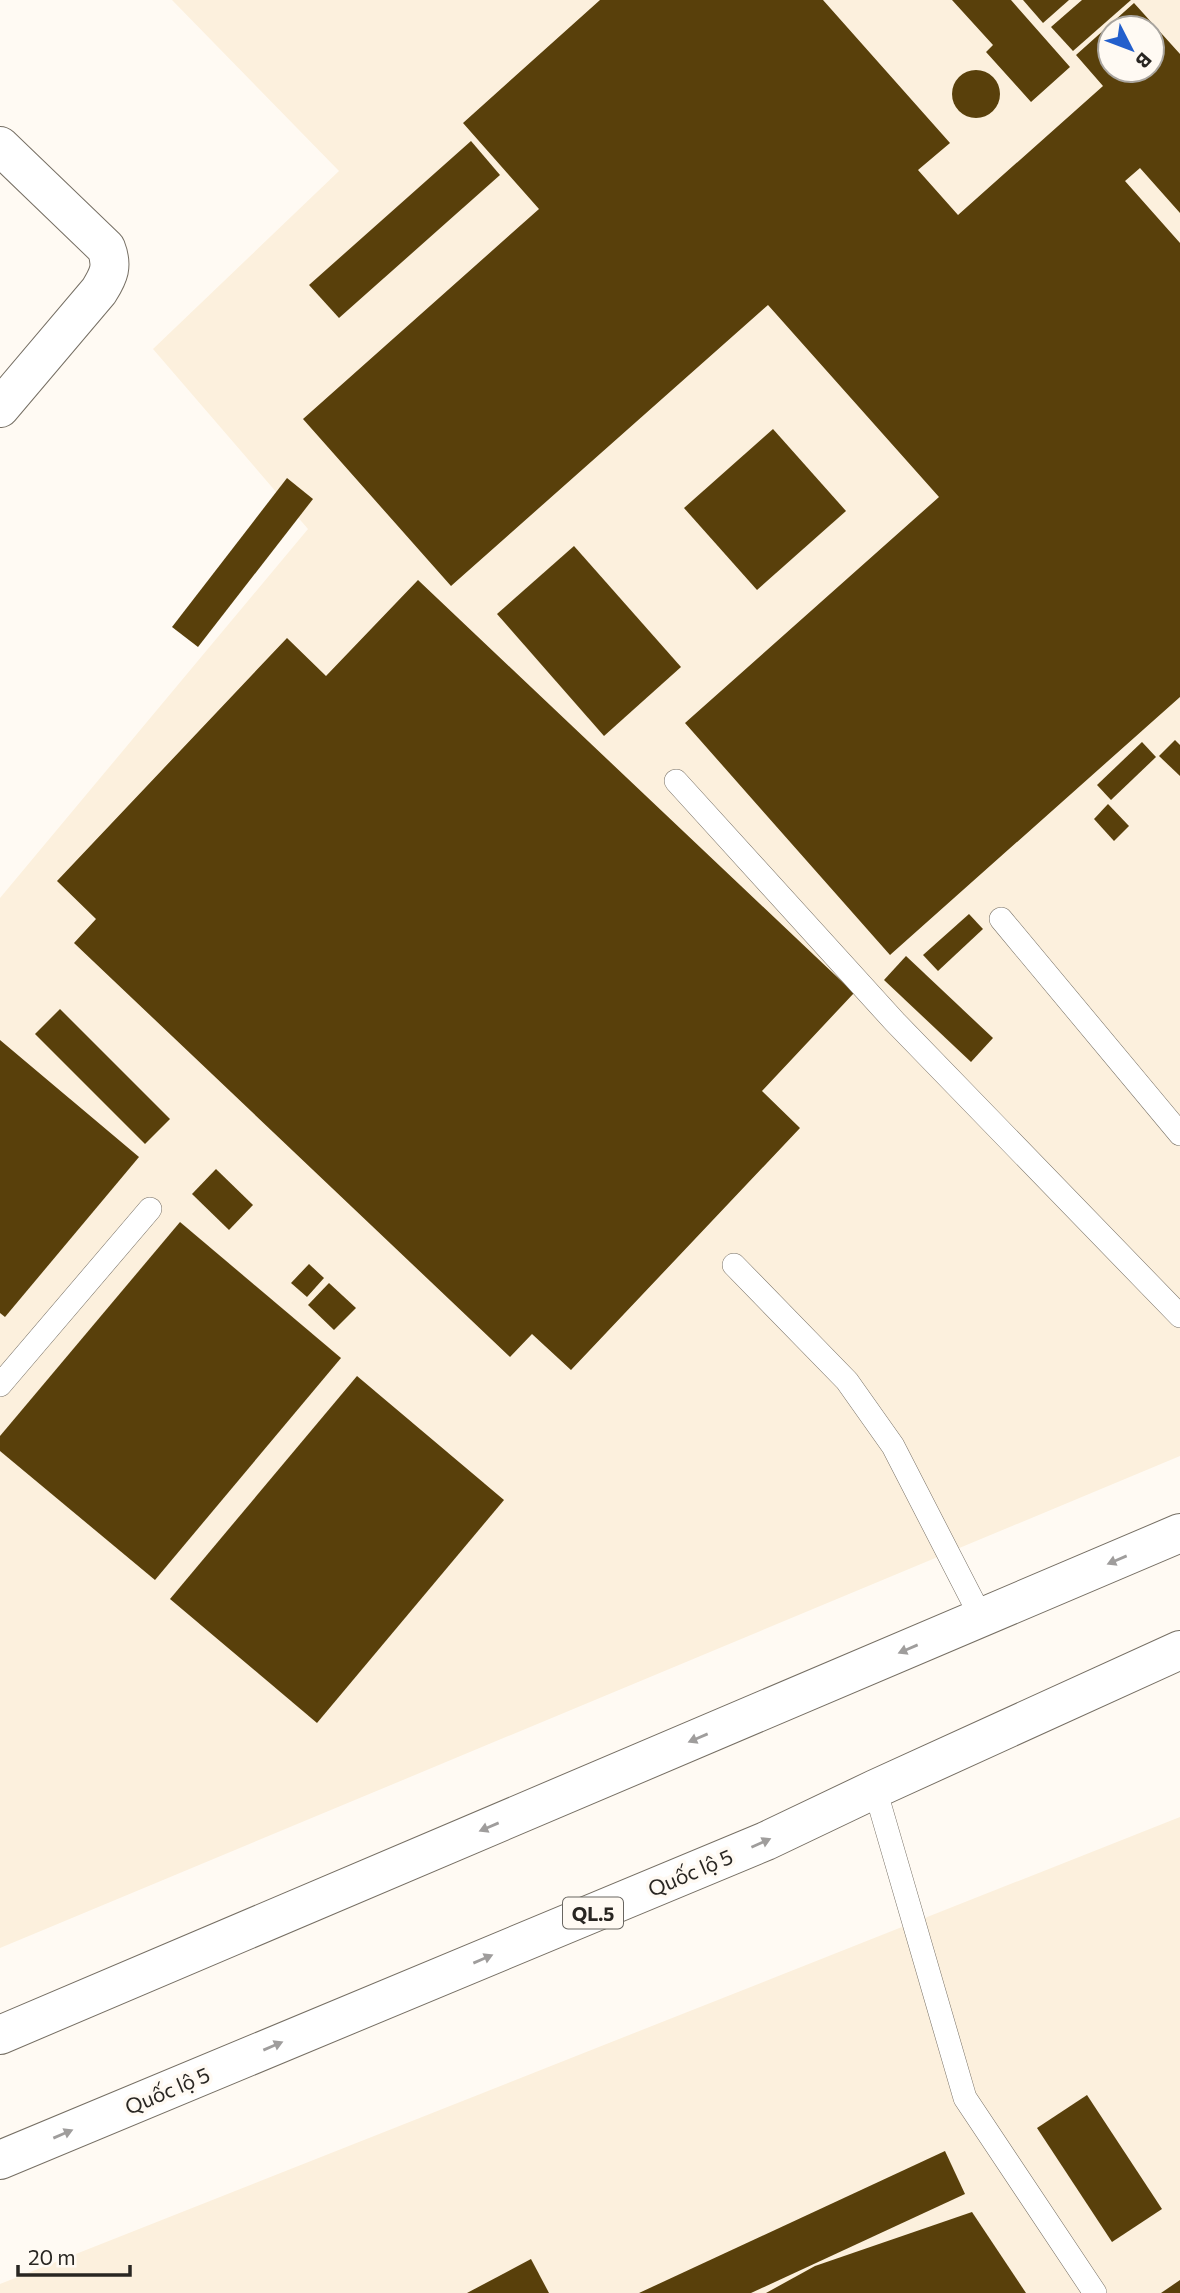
<svg xmlns="http://www.w3.org/2000/svg" width="1180" height="2293" font-family="Commissioner,sans-serif">
	<rect width="100%" height="100%" fill="#fffaf3"/>
	<g fill="#fcf0dd" fill-rule="evenodd">
		<path d="M172,0H1180V1456L0,1948V898L308,529L153,349L339,171ZM1110,28H1152V70H1110Z"/>
		<polygon points="1180,1817 1180,2293 0,2293 0,2284"/>
	</g>
	<g fill="#59400b" fill-rule="evenodd">
		<path d="M600,0H823L950,143L918,170L958,215L1103,86L1076,55L1134,3L1180,54V213L1140,168L1125,181L1180,243V697L890,955L685,723L939,497L768,305L451,586L303,419L539,209L463,123ZM1110,28H1152V70H1110Z"/>
		<polygon points="952,0 1011,0 1070,67 1031,102 986,52 993,45"/>
		<polygon points="1023,0 1069,0 1043,23"/>
		<polygon points="1082,0 1131,0 1073,51 1051,27"/>
		<circle cx="976" cy="94" r="24"/>
		<polygon points="471,141 500,175 339,318 309,285"/>
		<polygon points="773,429 846,511 757,590 684,508"/>
		<polygon points="287,478 313,499 198,647 172,627"/>
		<polygon points="574,546 681,667 604,736 497,614"/>
		<polygon points="418,580 854,993 762,1091 800,1128 571,1370 532,1334 510,1357 74,943 96,919 57,881 287,638 326,676"/>
		<polygon points="1175,740 1180,745 1180,776 1159,756"/>
		<polygon points="1142,742 1156,757 1111,800 1097,785"/>
		<polygon points="1108,804 1129,826 1114,841 1094,819"/>
		<polygon points="969,914 983,929 938,971 923,955"/>
		<polygon points="906,956 993,1038 971,1062 884,980"/>
		<polygon points="60,1009 170,1119 145,1144 35,1034"/>
		<polygon points="0,1040 139,1157 5,1317 0,1313"/>
		<polygon points="216,1169 253,1205 229,1230 192,1194"/>
		<polygon points="180,1222 341,1358 155,1580 0,1451 0,1436"/>
		<polygon points="309,1264 324,1278 307,1297 291,1283"/>
		<polygon points="329,1283 356,1308 334,1330 308,1305"/>
		<polygon points="357,1376 504,1500 317,1723 170,1599"/>
		<polygon points="1087,2095 1162,2209 1112,2242 1037,2128"/>
		<polygon points="945,2151 965,2194 751,2293 639,2293"/>
		<polygon points="972,2212 1026,2293 766,2293 815,2266"/>
		<polygon points="531,2259 549,2293 467,2293"/>
		<polygon points="1180,2280 1180,2293 1161,2293"/>
	</g>
	<g fill="none" stroke-linecap="round" stroke-linejoin="round">
		<defs>
			<g id="lane">
				<polyline points="676,781 895,1022 1180,1316"/>
				<polyline points="1001,919 1180,1134"/>
				<polyline points="734,1265 847,1381 893,1446 981,1617"/>
				<polyline points="0,1385 150,1209"/>
				<polyline points="875,1789 965,2098 1095,2293"/>
			</g>
			<path id="street" d="M0,146L106,248C113,266 109,275 99,291L0,408"/>
			<g id="highway">
				<polyline points="0,2035 1180,1533"/>
				<polyline points="0,2160 766,1841 875,1789 1180,1650"/>
			</g>
		</defs>
		<use href="#lane" stroke="#766f64" stroke-width="24"/>
		<use href="#street" stroke="#766f64" stroke-width="40"/>
		<use href="#highway" stroke="#766f64" stroke-width="40"/>
		<use href="#lane" stroke="#fff" stroke-width="23"/>
		<use href="#street" stroke="#fff" stroke-width="38"/>
		<use href="#highway" stroke="#fff" stroke-width="38"/>
	</g>
	<defs><path id="oneway-solid" d="M-6-.8H1V-3.2L6.5 0L1 3.2V.8H-6Z" transform="scale(1.75)"/></defs>
	<g fill="#9f9d9c">
		<use href="#oneway-solid" transform="translate(1117 1560) rotate(157)"/>
		<use href="#oneway-solid" transform="translate(908 1649) rotate(157)"/>
		<use href="#oneway-solid" transform="translate(698 1738) rotate(157)"/>
		<use href="#oneway-solid" transform="translate(489 1827) rotate(157)"/>
		<use href="#oneway-solid" transform="translate(761 1843) rotate(-24)"/>
		<use href="#oneway-solid" transform="translate(483 1959) rotate(-23)"/>
		<use href="#oneway-solid" transform="translate(273 2046) rotate(-23)"/>
		<use href="#oneway-solid" transform="translate(63 2134) rotate(-23)"/>
	</g>
	<g text-anchor="middle" dominant-baseline="central" stroke-width="7" stroke-linejoin="round" paint-order="stroke">
		<rect fill="#fffaf3" stroke="#696661" stroke-width="2" x="563" y="1897.5" width="60" height="31" rx="5"/>
		<g font-size="19" font-weight="bold" fill="#292622">
			<text x="593" y="1913">QL.5</text>
		</g>
		<g font-size="21" fill="#292622" stroke="#fffaf3">
			<text transform="translate(690 1872) rotate(-23)">Quốc lộ 5</text>
			<text transform="translate(167 2090) rotate(-23)">Quốc lộ 5</text>
		</g>
	</g>
	<g transform="translate(1131 49) rotate(132)"><circle r="33" fill="#fffaf3" stroke="#a9a59f" stroke-width="2"/>
	<path d="M0-5L12 26L0 18L-12 26Z" fill="#235fcc"/>
	<text y="-10" font-size="19" font-weight="bold" text-anchor="middle" fill="#292622">B</text>
	</g>
	<path d="M18 2265v10h112v-10" fill="none" stroke="#292622" stroke-width="3.5"/>
	<text x="28" y="2265" font-size="21" fill="#292622" stroke="#fffaf3" stroke-width="5" paint-order="stroke">20 m</text>
</svg>
